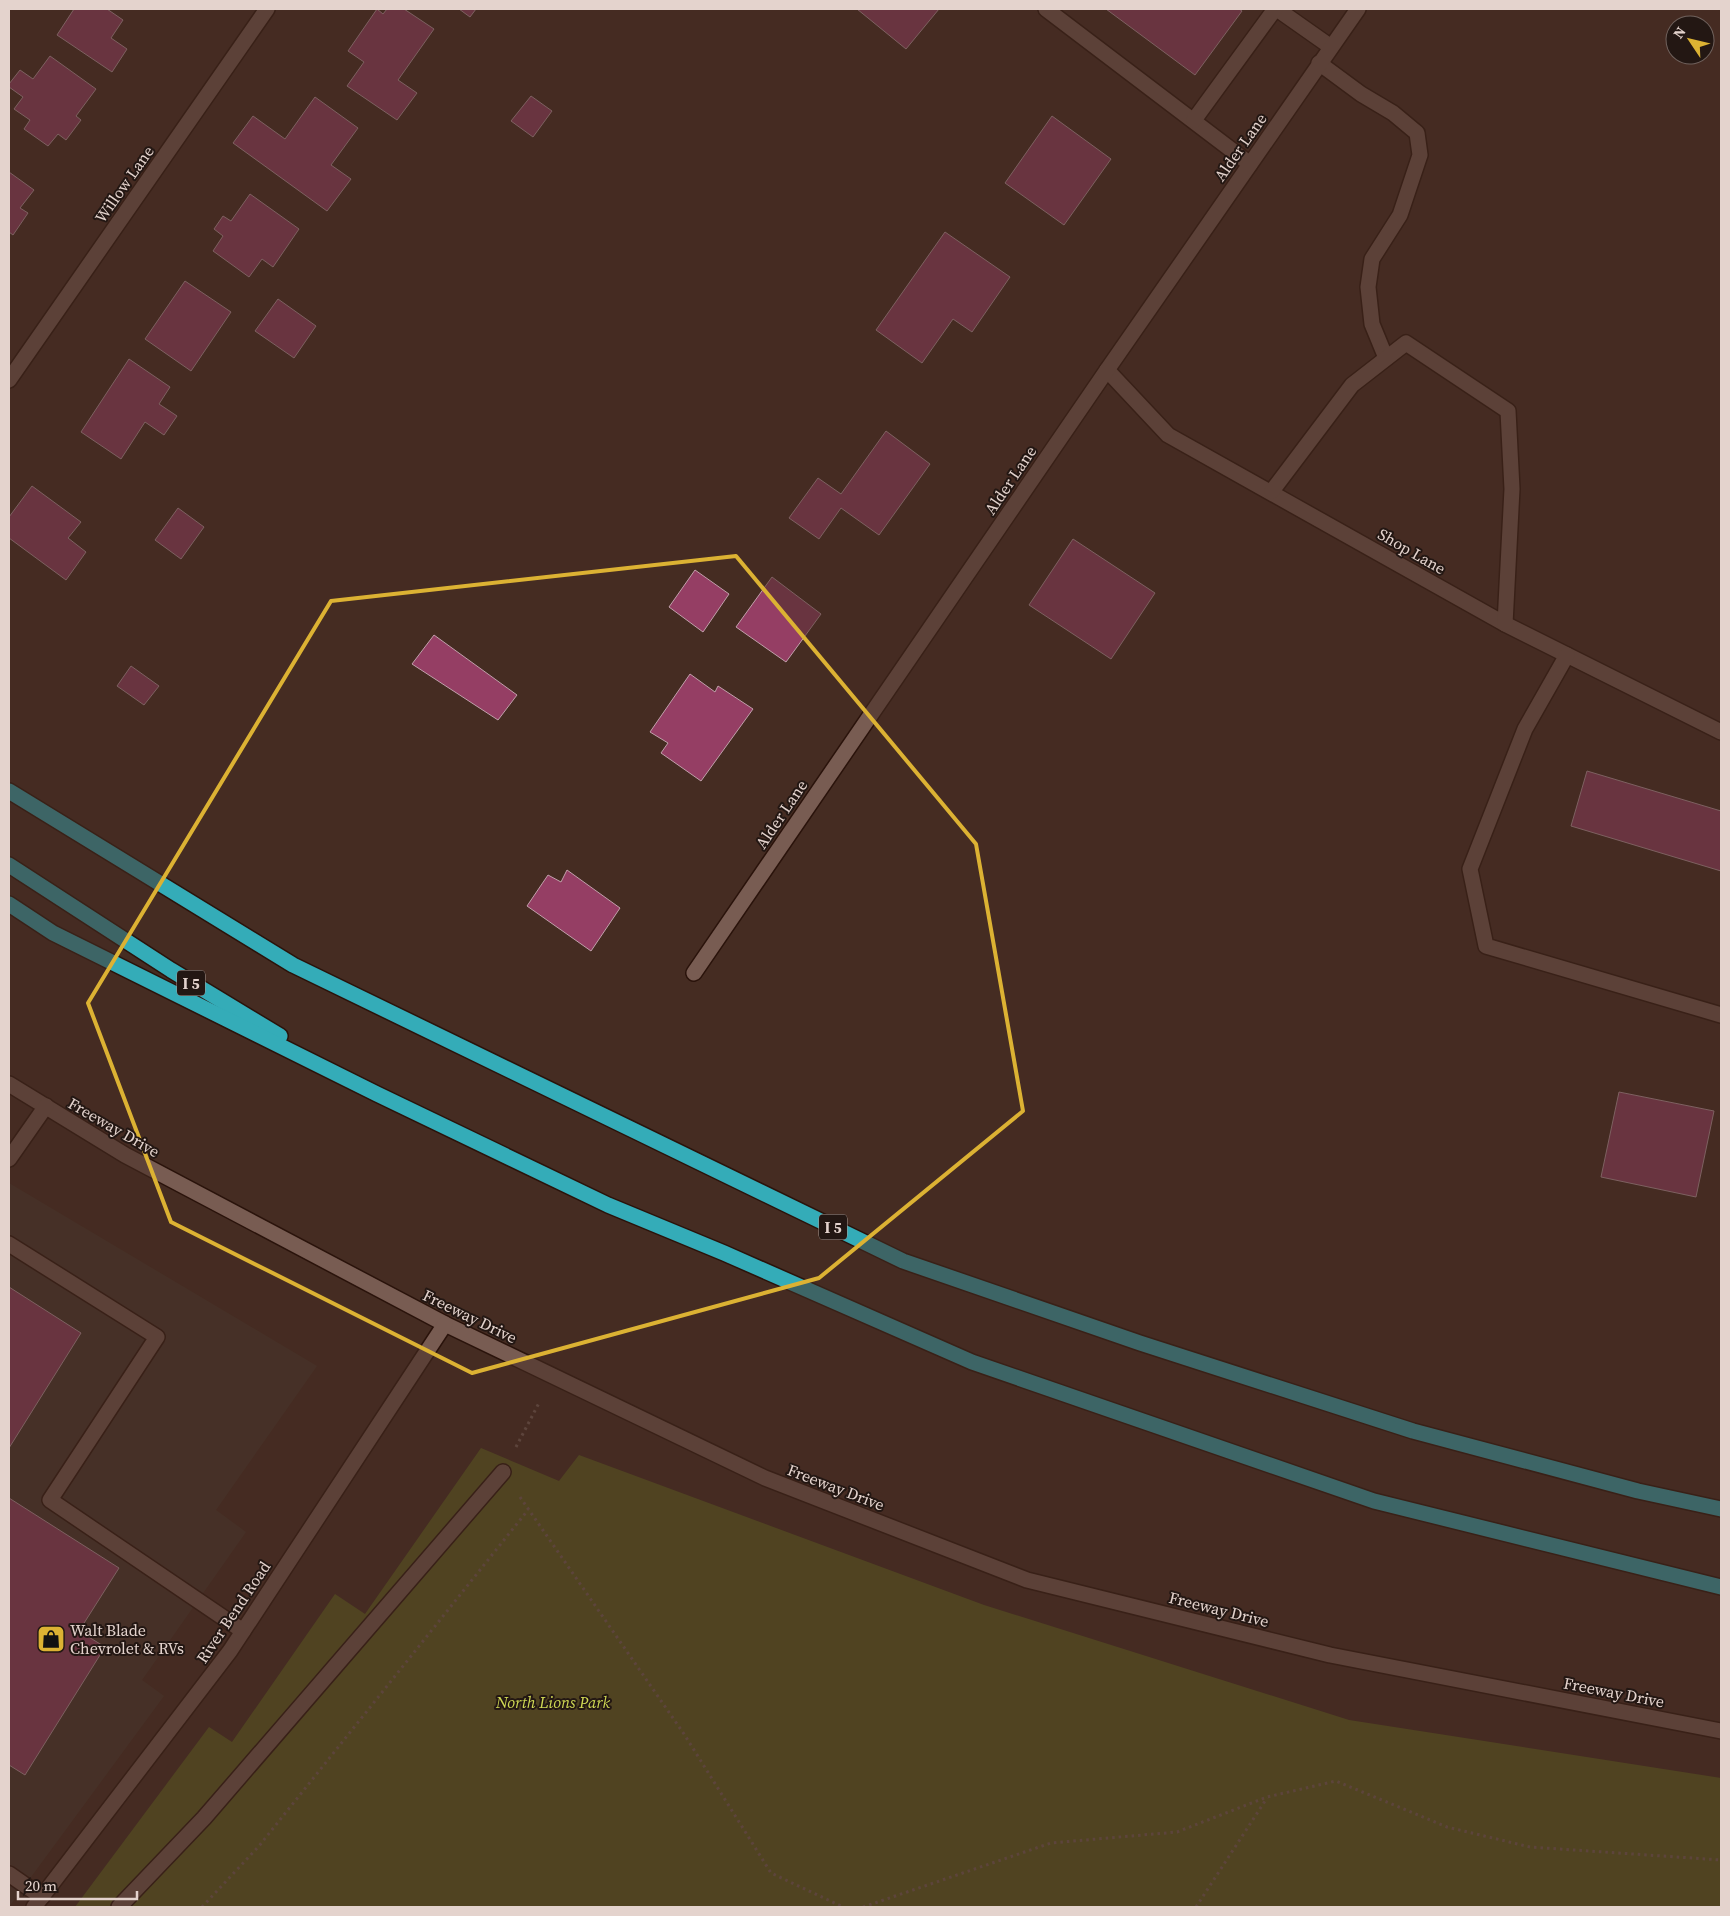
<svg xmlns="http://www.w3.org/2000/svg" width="1730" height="1916" font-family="'Source Serif 4',serif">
	<rect width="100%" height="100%" fill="#452c22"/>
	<polygon fill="#48362d" points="9,1183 317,1366 216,1510 246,1532 142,1680 164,1696 9,1907"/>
	<polygon fill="#5d6120" points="481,1448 559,1481 579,1455 984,1605 1349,1720 1721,1778 1721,1907 75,1907 209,1727 232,1742 335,1594 365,1614"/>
	<g fill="#953e64" stroke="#c1a0ab">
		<polygon points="74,9 107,9 123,20 111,38 127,49 112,72 57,35"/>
		<polygon points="377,9 383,14 387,9 404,9 434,29 398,80 417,93 397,120 347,86 364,62 348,51"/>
		<polygon points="459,9 476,9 470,17"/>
		<polygon points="857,9 939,9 906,49"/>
		<polygon points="1106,9 1239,9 1242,11 1195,75"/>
		<polygon points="50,56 96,89 76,116 81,120 66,140 58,134 48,146 24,129 30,120 14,109 23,97 9,87 9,84 20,70 33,79"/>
		<polygon points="531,96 552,111 533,137 511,121"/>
		<polygon points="315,97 358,128 331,165 351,179 327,211 233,143 253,116 285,139"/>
		<polygon points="1052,116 1111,159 1064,225 1005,183"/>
		<polygon points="9,172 34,190 20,208 28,213 13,235 9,232"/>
		<polygon points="250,194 299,229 273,267 262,259 249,277 213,251 223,236 214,229 223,216 231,221"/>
		<polygon points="945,232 1010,277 972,332 953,319 922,363 876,330"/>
		<polygon points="185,281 231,312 191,371 145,339"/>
		<polygon points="278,299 316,326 294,358 255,331"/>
		<polygon points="129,359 170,387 159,404 177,416 164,435 145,422 121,459 81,432"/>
		<polygon points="886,431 930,464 879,535 841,508 819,539 789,518 818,478 841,494"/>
		<polygon points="32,486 81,522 68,538 86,552 66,580 9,538 9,517"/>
		<polygon points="178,508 204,527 181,559 155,540"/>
		<polygon points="1073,539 1155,593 1111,659 1029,605"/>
		<polygon points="695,570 729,594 703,632 669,607"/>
		<polygon points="772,577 821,614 786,662 736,627"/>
		<polygon points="434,635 517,695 498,720 412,664"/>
		<polygon points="131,666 159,686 144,705 117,686"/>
		<polygon points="690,674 715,692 718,686 753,709 701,781 661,753 668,743 650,732"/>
		<polygon points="1587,771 1721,811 1721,871 1571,826"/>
		<polygon points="567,870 620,908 591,951 527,906 548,875 561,882"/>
		<polygon points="1619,1092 1714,1111 1696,1197 1601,1177"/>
		<polygon points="9,1287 81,1333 9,1448"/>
		<polygon points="9,1498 119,1568 79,1631 105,1647 25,1775 9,1765"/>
	</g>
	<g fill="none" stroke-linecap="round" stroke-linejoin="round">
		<defs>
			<g id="minor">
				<polyline points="1046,9 1250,164"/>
				<polyline points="1277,9 1331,47"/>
				<polyline points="1319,63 1361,94 1393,113 1417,133 1420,155 1400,215 1372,259 1368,287 1372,324 1386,358"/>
				<polyline points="1194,120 1275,9"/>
				<polyline points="1107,370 1168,435 1505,624 1721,732"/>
				<polyline points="9,380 267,9"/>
				<polyline points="1272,491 1352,385 1406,343 1508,411 1512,489 1505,624"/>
				<polyline points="1567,655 1525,729 1470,869 1486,946 1721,1015"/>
				<polyline points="694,973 1107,370 1358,9"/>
				<polyline points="9,1084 125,1155 445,1324 765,1478 1027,1580 1330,1655 1721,1731"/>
				<polyline points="9,1159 46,1106"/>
				<polyline points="9,1244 157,1337 50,1500 243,1631"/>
				<polyline points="9,1874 42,1897"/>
				<polyline points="34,1907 230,1651 445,1324"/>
				<polyline points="119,1907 204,1818 503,1472"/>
			</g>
			<g id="highway">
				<polyline points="9,791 293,965 903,1261 1140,1343 1413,1431 1638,1491 1721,1509"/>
				<polyline points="9,865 171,970 280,1036"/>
				<polyline points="9,904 53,933 377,1094 608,1205 724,1253 972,1362 1374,1501 1721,1587"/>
			</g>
		</defs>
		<use href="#minor" stroke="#2a130b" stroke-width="18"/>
		<use href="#highway" stroke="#2a130b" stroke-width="18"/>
		<g stroke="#7a635b" stroke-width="3" stroke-dasharray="2.5 4" stroke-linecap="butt">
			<polyline points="516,1447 540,1401"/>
			<polyline points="520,1497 684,1734 771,1873 843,1907"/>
			<polyline points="202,1907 259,1846 528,1510"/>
			<polyline points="863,1907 1051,1843 1177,1832 1267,1797 1336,1781 1447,1827 1530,1847 1721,1860"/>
			<polyline points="1196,1907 1267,1798"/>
		</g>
		<use href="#minor" stroke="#785c52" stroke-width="15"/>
		<use href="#highway" stroke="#34acb8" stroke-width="15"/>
	</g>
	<path d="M0 0H1730V1916H0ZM736,556L976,844L1023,1111L819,1278L472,1373L171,1222L88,1003L331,601Z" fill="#452c22" fill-opacity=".55" fill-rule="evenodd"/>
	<path fill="none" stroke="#dcb233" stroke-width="4" stroke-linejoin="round" d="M736,556L976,844L1023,1111L819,1278L472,1373L171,1222L88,1003L331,601Z"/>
	<defs>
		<symbol id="shop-square" viewBox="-11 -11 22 22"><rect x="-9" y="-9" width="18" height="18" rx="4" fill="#dcb233" stroke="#231713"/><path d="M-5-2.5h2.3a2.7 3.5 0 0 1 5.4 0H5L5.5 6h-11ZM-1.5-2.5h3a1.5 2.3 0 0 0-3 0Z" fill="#111"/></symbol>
	</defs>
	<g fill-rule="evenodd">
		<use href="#shop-square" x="35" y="1623" width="32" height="32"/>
	</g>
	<g text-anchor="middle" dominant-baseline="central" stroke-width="4" stroke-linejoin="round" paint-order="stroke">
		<g fill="#231713" stroke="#aa9b95" stroke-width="1">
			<rect x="177" y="970.5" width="28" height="25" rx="4"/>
			<rect x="819" y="1214.5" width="28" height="25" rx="4"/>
		</g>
		<g font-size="15" font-weight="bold" fill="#e4d3cd">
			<text x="191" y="983">I 5</text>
			<text x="833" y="1227">I 5</text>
		</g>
		<g font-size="16" fill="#e4d3cd" stroke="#231713">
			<text transform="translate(1240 147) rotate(-55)">Alder Lane</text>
			<text transform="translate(124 184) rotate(-55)">Willow Lane</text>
			<text transform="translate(1010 480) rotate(-56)">Alder Lane</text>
			<text transform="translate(1412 551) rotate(30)">Shop Lane</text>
			<text transform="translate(781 814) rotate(-56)">Alder Lane</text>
			<text transform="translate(114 1127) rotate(30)">Freeway Drive</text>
			<text transform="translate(470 1316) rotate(26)">Freeway Drive</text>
			<text transform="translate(836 1487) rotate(21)">Freeway Drive</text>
			<text transform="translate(1219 1609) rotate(14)">Freeway Drive</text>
			<text transform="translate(233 1612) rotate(-56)">River Bend Road</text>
			<text transform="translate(1614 1692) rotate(11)">Freeway Drive</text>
		</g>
		<g font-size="16" fill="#e4d3cd" stroke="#231713" text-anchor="start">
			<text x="70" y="1630">Walt Blade<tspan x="70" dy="18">Chevrolet &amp; RVs</tspan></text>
		</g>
		<g font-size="16" font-style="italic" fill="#d0d954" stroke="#231713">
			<text x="553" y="1702">North Lions Park</text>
		</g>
	</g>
	<rect width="1730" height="1916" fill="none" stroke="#e4d3cd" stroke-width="20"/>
	<g transform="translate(1690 40) rotate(305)"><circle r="24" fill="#231713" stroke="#70625d"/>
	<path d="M0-4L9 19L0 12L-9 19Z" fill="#dcb233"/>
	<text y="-8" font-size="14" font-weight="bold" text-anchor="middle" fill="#e4d3cd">N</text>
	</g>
	<path d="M18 1891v8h119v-8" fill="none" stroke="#e4d3cd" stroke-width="2.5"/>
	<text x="25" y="1891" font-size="15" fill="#e4d3cd" stroke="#231713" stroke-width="4" paint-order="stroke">20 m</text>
</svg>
